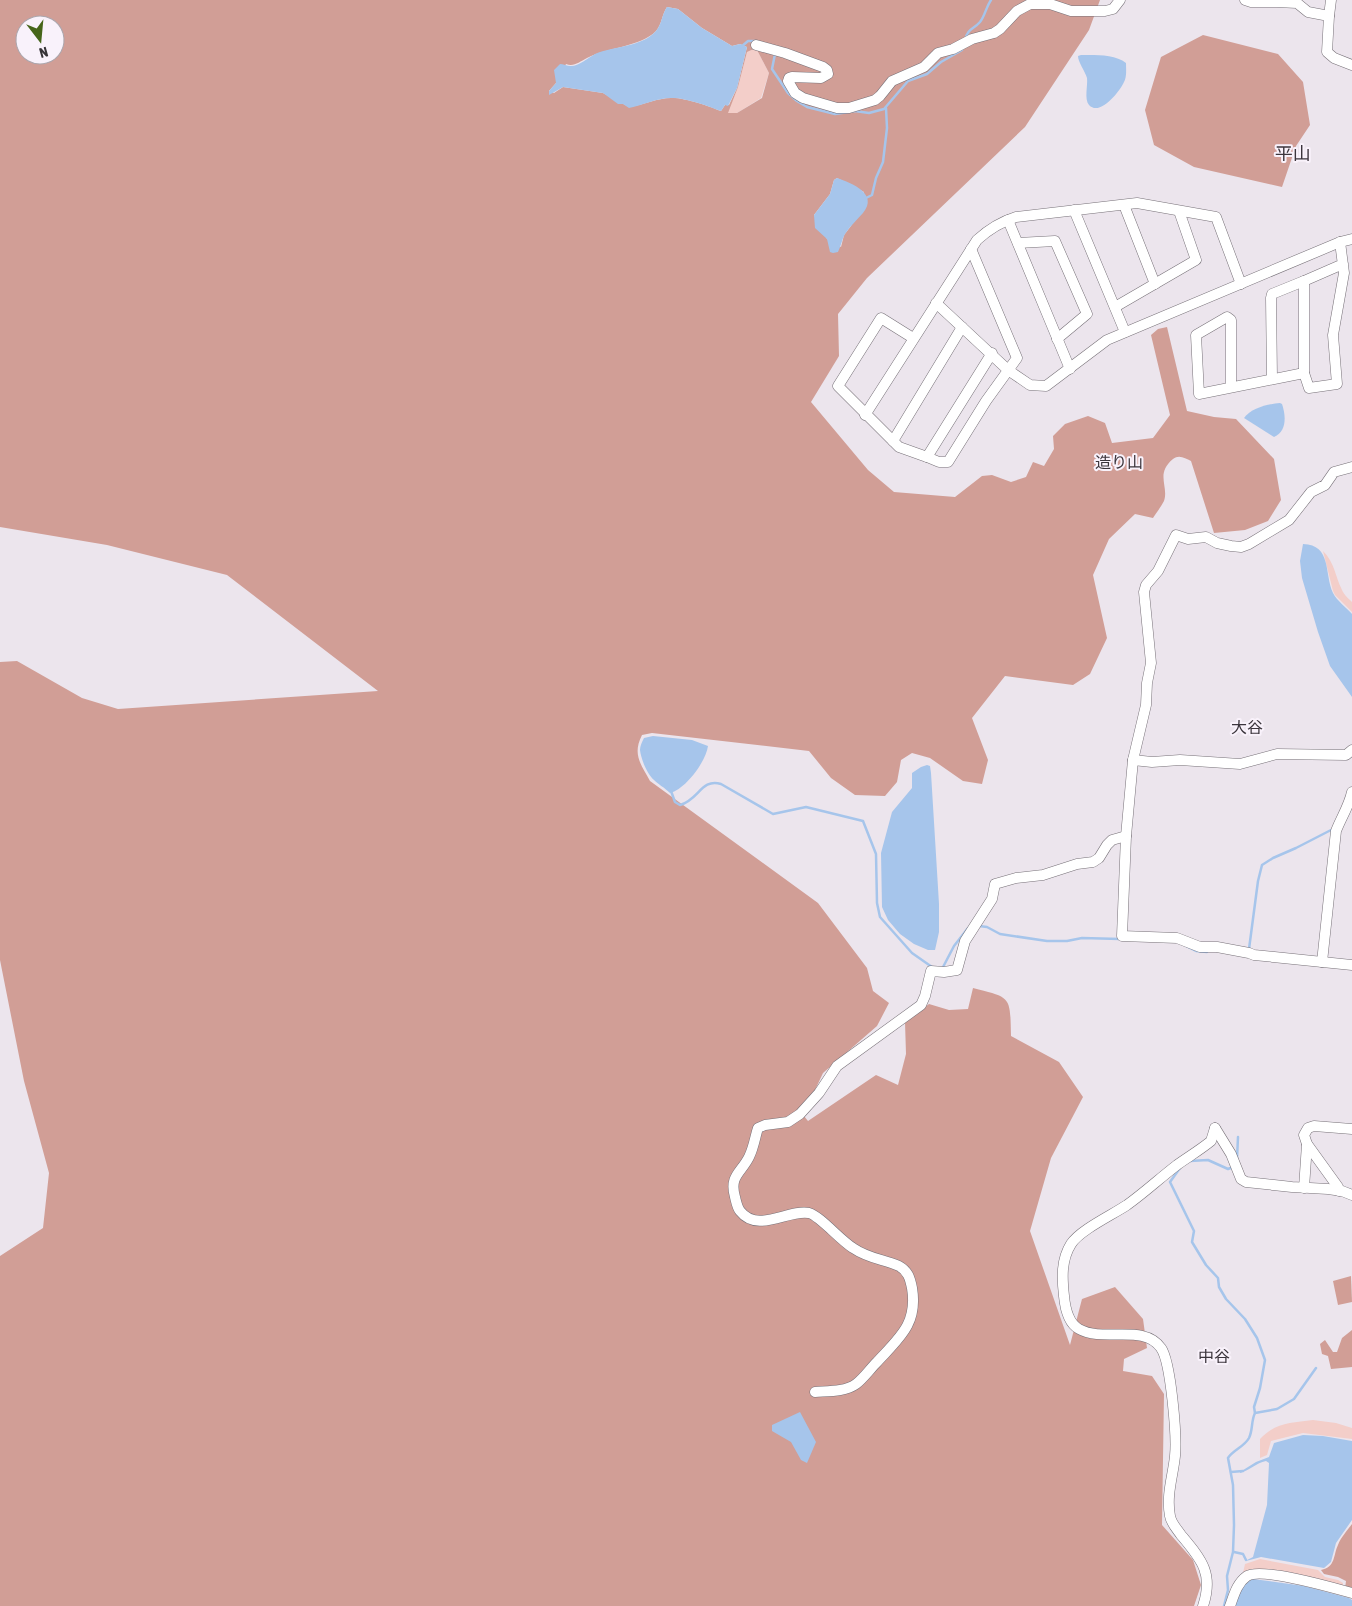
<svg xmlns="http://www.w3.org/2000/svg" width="1352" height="1606" font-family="'Asap Condensed','Noto Sans JP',sans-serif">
	<rect width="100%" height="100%" fill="#ece5ed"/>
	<g fill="#f3cec9">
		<polygon points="756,48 769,73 761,98 737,113 727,113 738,87 747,52"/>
		<path d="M1323,551C1335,563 1335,576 1342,590C1344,595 1349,599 1352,602V612L1335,595L1333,591Z"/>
		<path d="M1313,1420L1336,1423L1352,1428V1439L1303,1433L1271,1441L1267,1455L1260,1458V1439C1276,1422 1291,1423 1313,1420Z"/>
		<path d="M1260,1559L1318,1570L1325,1577L1338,1580L1343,1583V1586C1317,1580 1267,1564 1243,1573L1245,1564Z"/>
	</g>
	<g fill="#d19e96" fill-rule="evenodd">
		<path d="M0,0H1100L1089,30L1025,127L867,278L838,314L839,356L811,402L868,470L894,492L955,497L982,476L992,475L1011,482L1026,477L1033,462L1044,466L1054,449L1053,436L1065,424L1088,416L1105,423L1112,443L1153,438L1170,415L1151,335L1158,329L1167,327L1187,411L1214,417L1236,419L1274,459L1281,500L1268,521L1245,530L1214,533L1191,461C1185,458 1179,454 1173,459C1155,474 1169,486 1164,501C1161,507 1156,513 1153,518L1135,514L1109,539L1093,575L1107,638L1090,674L1073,685L1005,676L972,718L988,760L982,784L963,781L930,758L912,753L901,760L897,782L885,796L855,795L831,778L809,751L652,733L642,735C632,755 641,764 650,781L818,903L867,968L873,991L889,1003L877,1026L823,1073L815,1090L799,1110L808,1121L876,1075L898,1085L906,1054L905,1022L929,1004L949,1010L968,1009L973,988C1012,998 1010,996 1011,1036L1059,1062L1083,1097L1051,1158L1030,1231L1070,1345L1082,1299L1115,1287L1143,1319L1147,1348L1124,1359L1123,1371L1152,1376L1164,1394L1162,1525L1193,1560L1201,1585L1194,1606H0V1256L43,1228L49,1173L24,1081L0,960V662L17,661L82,698L118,709L378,691L227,575L107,545L0,527ZM667,7L678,9L702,28L732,46L740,44L747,47L737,88L729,105H725L721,111C709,106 683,97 671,98C657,98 644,105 629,107L603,93L563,87L554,93L549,91L556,83L566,64C574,67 579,62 587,58C606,48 642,46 656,31C662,24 662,14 667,7ZM25,25H55V55H25ZM756,48L769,73L762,98L737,113H728L738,87L747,52ZM837,178L864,192L851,226L844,235L841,247L827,239L814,215L830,194L834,180Z"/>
		<polygon points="1203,35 1278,54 1303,82 1310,125 1296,146 1282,187 1194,167 1154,145 1145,110 1161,57"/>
		<polygon points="1351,1276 1352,1302 1338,1305 1333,1281"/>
		<polygon points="1352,1330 1352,1367 1331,1369 1328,1356 1322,1354 1320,1344 1325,1340 1333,1352 1337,1352 1342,1338"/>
		<path d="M1352,1524V1590L1345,1589L1346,1581L1338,1577L1324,1574L1321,1570C1336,1567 1333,1555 1338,1545C1341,1537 1347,1531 1352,1524Z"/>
	</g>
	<g fill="#a6c5eb">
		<path d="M667,7L678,9L702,28L732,46L740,44L747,47L737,88L728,106L725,105L721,111C708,106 684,97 671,98C657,98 643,105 629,108L623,104H618L603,93L563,87L549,95V91L556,83L554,70L560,64C563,64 567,66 571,66C579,66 588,58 595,54C614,46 642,47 656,31C662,24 662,14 667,7Z"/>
		<path d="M1081,55C1095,55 1115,54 1126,63C1126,69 1127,77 1124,82C1120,91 1100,117 1089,105C1084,99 1088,85 1087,78C1085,71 1078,62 1078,56Z"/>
		<path d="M837,178C852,183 879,194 863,213C857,220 850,226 845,234C842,239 841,246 838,252L833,253L830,252L827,239L815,228L814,215L830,194L834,180Z"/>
		<path d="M1280,403L1282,404C1286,416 1287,431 1274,437L1244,418C1251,408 1268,404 1280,403Z"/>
		<path d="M1303,544C1332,545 1324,573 1333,593C1337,601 1346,607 1352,614V697L1330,666L1318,632L1302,578L1300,561Z"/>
		<path d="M653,736L692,740L708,746C706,761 686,789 670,793C664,787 659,785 654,780C647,774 641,759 640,750C640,746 642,742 644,738Z"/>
		<polygon points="927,765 930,766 931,773 939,904 939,932 935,950 928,950 914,944 900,934 888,920 882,907 881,853 892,812 912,788 912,773 921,767"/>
		<polygon points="800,1412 816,1442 807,1463 801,1460 791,1442 772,1431 772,1425"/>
		<path d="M1303,1435L1323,1436L1352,1441V1520L1336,1543L1331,1562L1324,1568L1261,1557L1246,1561L1245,1557L1247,1560L1253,1557L1267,1505L1269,1463L1266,1461C1256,1463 1250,1470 1240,1473V1472L1256,1462L1269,1457L1274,1443Z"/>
		<path d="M1253,1579L1304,1586L1349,1598L1352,1600V1606H1235C1239,1595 1242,1583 1253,1579Z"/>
	</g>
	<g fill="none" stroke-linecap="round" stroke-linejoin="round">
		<g stroke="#a6c5eb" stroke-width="2.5">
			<path d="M965,40C968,28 973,30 980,22C985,16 986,7 991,0"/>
			<polyline points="741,47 748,41 755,41"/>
			<polyline points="775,54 772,69 788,93 797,101 807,107 835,114 855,111 869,113 884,109 908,81 927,74 941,62 962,50 963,48"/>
			<polyline points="866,198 872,195 876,178 883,162 887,128 886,108"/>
			<path d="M671,791L675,802L680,805C699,800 701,778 721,784L773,814L806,807L863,821L876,854L877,903L880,917L912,953L932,967"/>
			<polyline points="979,926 987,927 1000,934 1047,941 1067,941 1082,938 1120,939"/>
			<polyline points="1186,946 1196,951 1207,952"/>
			<polyline points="1249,949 1258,881 1262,865 1273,858 1296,848 1331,830"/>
			<polyline points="942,969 954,946 968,928"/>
			<polyline points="1237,1159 1238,1137"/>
			<polyline points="1190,1161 1208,1160 1228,1169 1233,1167"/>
			<polyline points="1180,1168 1170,1182 1194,1231 1192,1242 1206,1265 1218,1278 1219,1287 1226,1299 1245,1319 1257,1338 1265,1360 1260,1388 1254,1407 1255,1413"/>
			<polyline points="1231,1472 1243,1471"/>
			<polyline points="1234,1552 1243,1554 1246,1560"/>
			<path d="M1224,1606L1228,1590L1227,1576L1233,1552L1234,1525L1233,1485L1228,1458C1233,1450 1244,1447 1249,1438C1253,1430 1251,1421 1255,1413L1277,1409L1294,1399L1316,1368"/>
		</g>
		<defs>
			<g id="minor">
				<polyline points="1245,0 1251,2 1277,2 1297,3 1308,12 1329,16 1327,52 1334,58 1352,65"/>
				<polyline points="1329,16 1331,0"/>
				<polyline points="756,45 785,53 823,67 827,70 828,74 821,78 792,77 789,78 788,81 795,93 803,98 837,108 849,108 875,100 880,96 892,81 924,67 938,53 953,49 972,39 994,33 1000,29 1017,11 1030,4 1050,4 1071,11 1105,11 1113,9 1120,0"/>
				<polyline points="1124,205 1155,284"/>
				<polyline points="1074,210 1125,332"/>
				<polyline points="1008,220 1070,369"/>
				<polyline points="1340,242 1344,273 1333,335 1337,384 1309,388 1304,373 1304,281 1343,264"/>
				<polyline points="1018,243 1055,241 1087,314 1057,339"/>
				<polyline points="936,303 1008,370 1030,385 1046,386 1107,340 1340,242 1352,239"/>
				<polyline points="1115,307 1196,260 1179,211"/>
				<polyline points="913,338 881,318 838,386 899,447 927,457 992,353"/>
				<polyline points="1272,379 1271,298 1272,294 1304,281"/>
				<polyline points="1231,386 1231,320 1227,317 1196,335 1199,394 1304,373"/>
				<path d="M865,415L977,240C989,229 1000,222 1016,217L1137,203L1216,217L1241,284"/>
				<polyline points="893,441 962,327"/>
				<polyline points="927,457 939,462 948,462 986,401 1017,358 971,249"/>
				<polyline points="1352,467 1334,472 1325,485 1311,492 1289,520 1249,544 1241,547 1231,546 1217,543 1206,537 1188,539 1176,535 1158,571 1146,585 1144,592 1151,663 1147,683 1146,705 1133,760 1126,836 1122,936 1177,938 1200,947 1217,947 1249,953 1254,955 1352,965"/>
				<polyline points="1133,760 1152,762 1180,760 1240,764 1277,754 1346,755 1352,750"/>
				<path d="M1322,962L1336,831C1341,818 1349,806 1352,792"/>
				<polyline points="1215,1128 1231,1154 1241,1179 1246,1182 1292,1187 1328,1189 1342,1191 1352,1195"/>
				<polyline points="1304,1188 1307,1144"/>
				<polyline points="1339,1191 1338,1187 1307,1144 1304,1135 1308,1128 1314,1126 1352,1129"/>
				<path d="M815,1392C827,1391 845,1392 856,1384C863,1379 870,1369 877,1362C899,1338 918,1324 912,1288C910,1278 908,1271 899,1266C883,1259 869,1259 853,1248C840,1240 820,1216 809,1213C788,1209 758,1234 740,1211C737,1207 736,1201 735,1197C729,1176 741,1173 749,1157C754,1147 755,1137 758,1128L765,1125L788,1122L800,1114L819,1093L837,1066L921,1005L925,996L931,971L944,972L957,970L965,941L992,899L995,884L1016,878L1043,875L1077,864L1093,862L1099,858L1107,845L1112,840L1126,836"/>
				<path d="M1203,1606C1214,1573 1201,1559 1181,1535C1177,1529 1171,1523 1170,1516C1166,1495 1173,1476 1175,1456C1177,1437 1171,1362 1161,1348C1144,1323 1104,1343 1079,1329C1068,1323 1065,1307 1064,1296C1062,1278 1061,1260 1071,1244C1080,1230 1112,1215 1127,1205C1144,1193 1160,1178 1177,1165C1188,1157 1200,1150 1211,1141L1215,1128"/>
				<path d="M1230,1606C1234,1595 1237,1583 1247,1576C1261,1567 1334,1588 1352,1593"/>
			</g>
		</defs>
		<use href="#minor" stroke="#777178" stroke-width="11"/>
		<use href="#minor" stroke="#fff" stroke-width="10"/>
	</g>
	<g text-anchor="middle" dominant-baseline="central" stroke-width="4" stroke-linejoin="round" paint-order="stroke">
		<g font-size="16" fill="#3b353c" stroke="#f9f2fb">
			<text x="1119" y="462">造り山</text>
			<text x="1247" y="727">大谷</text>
			<text x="1214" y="1356">中谷</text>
		</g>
		<g font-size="18" fill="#3b353c" stroke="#f9f2fb">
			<text x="1293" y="153">平山</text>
		</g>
	</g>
	<g transform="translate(40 40) rotate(164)"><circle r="24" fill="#f9f2fb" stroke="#aba6ad"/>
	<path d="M0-4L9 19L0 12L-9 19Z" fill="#46651a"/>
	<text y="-8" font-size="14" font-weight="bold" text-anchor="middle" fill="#363337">N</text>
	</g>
</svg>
